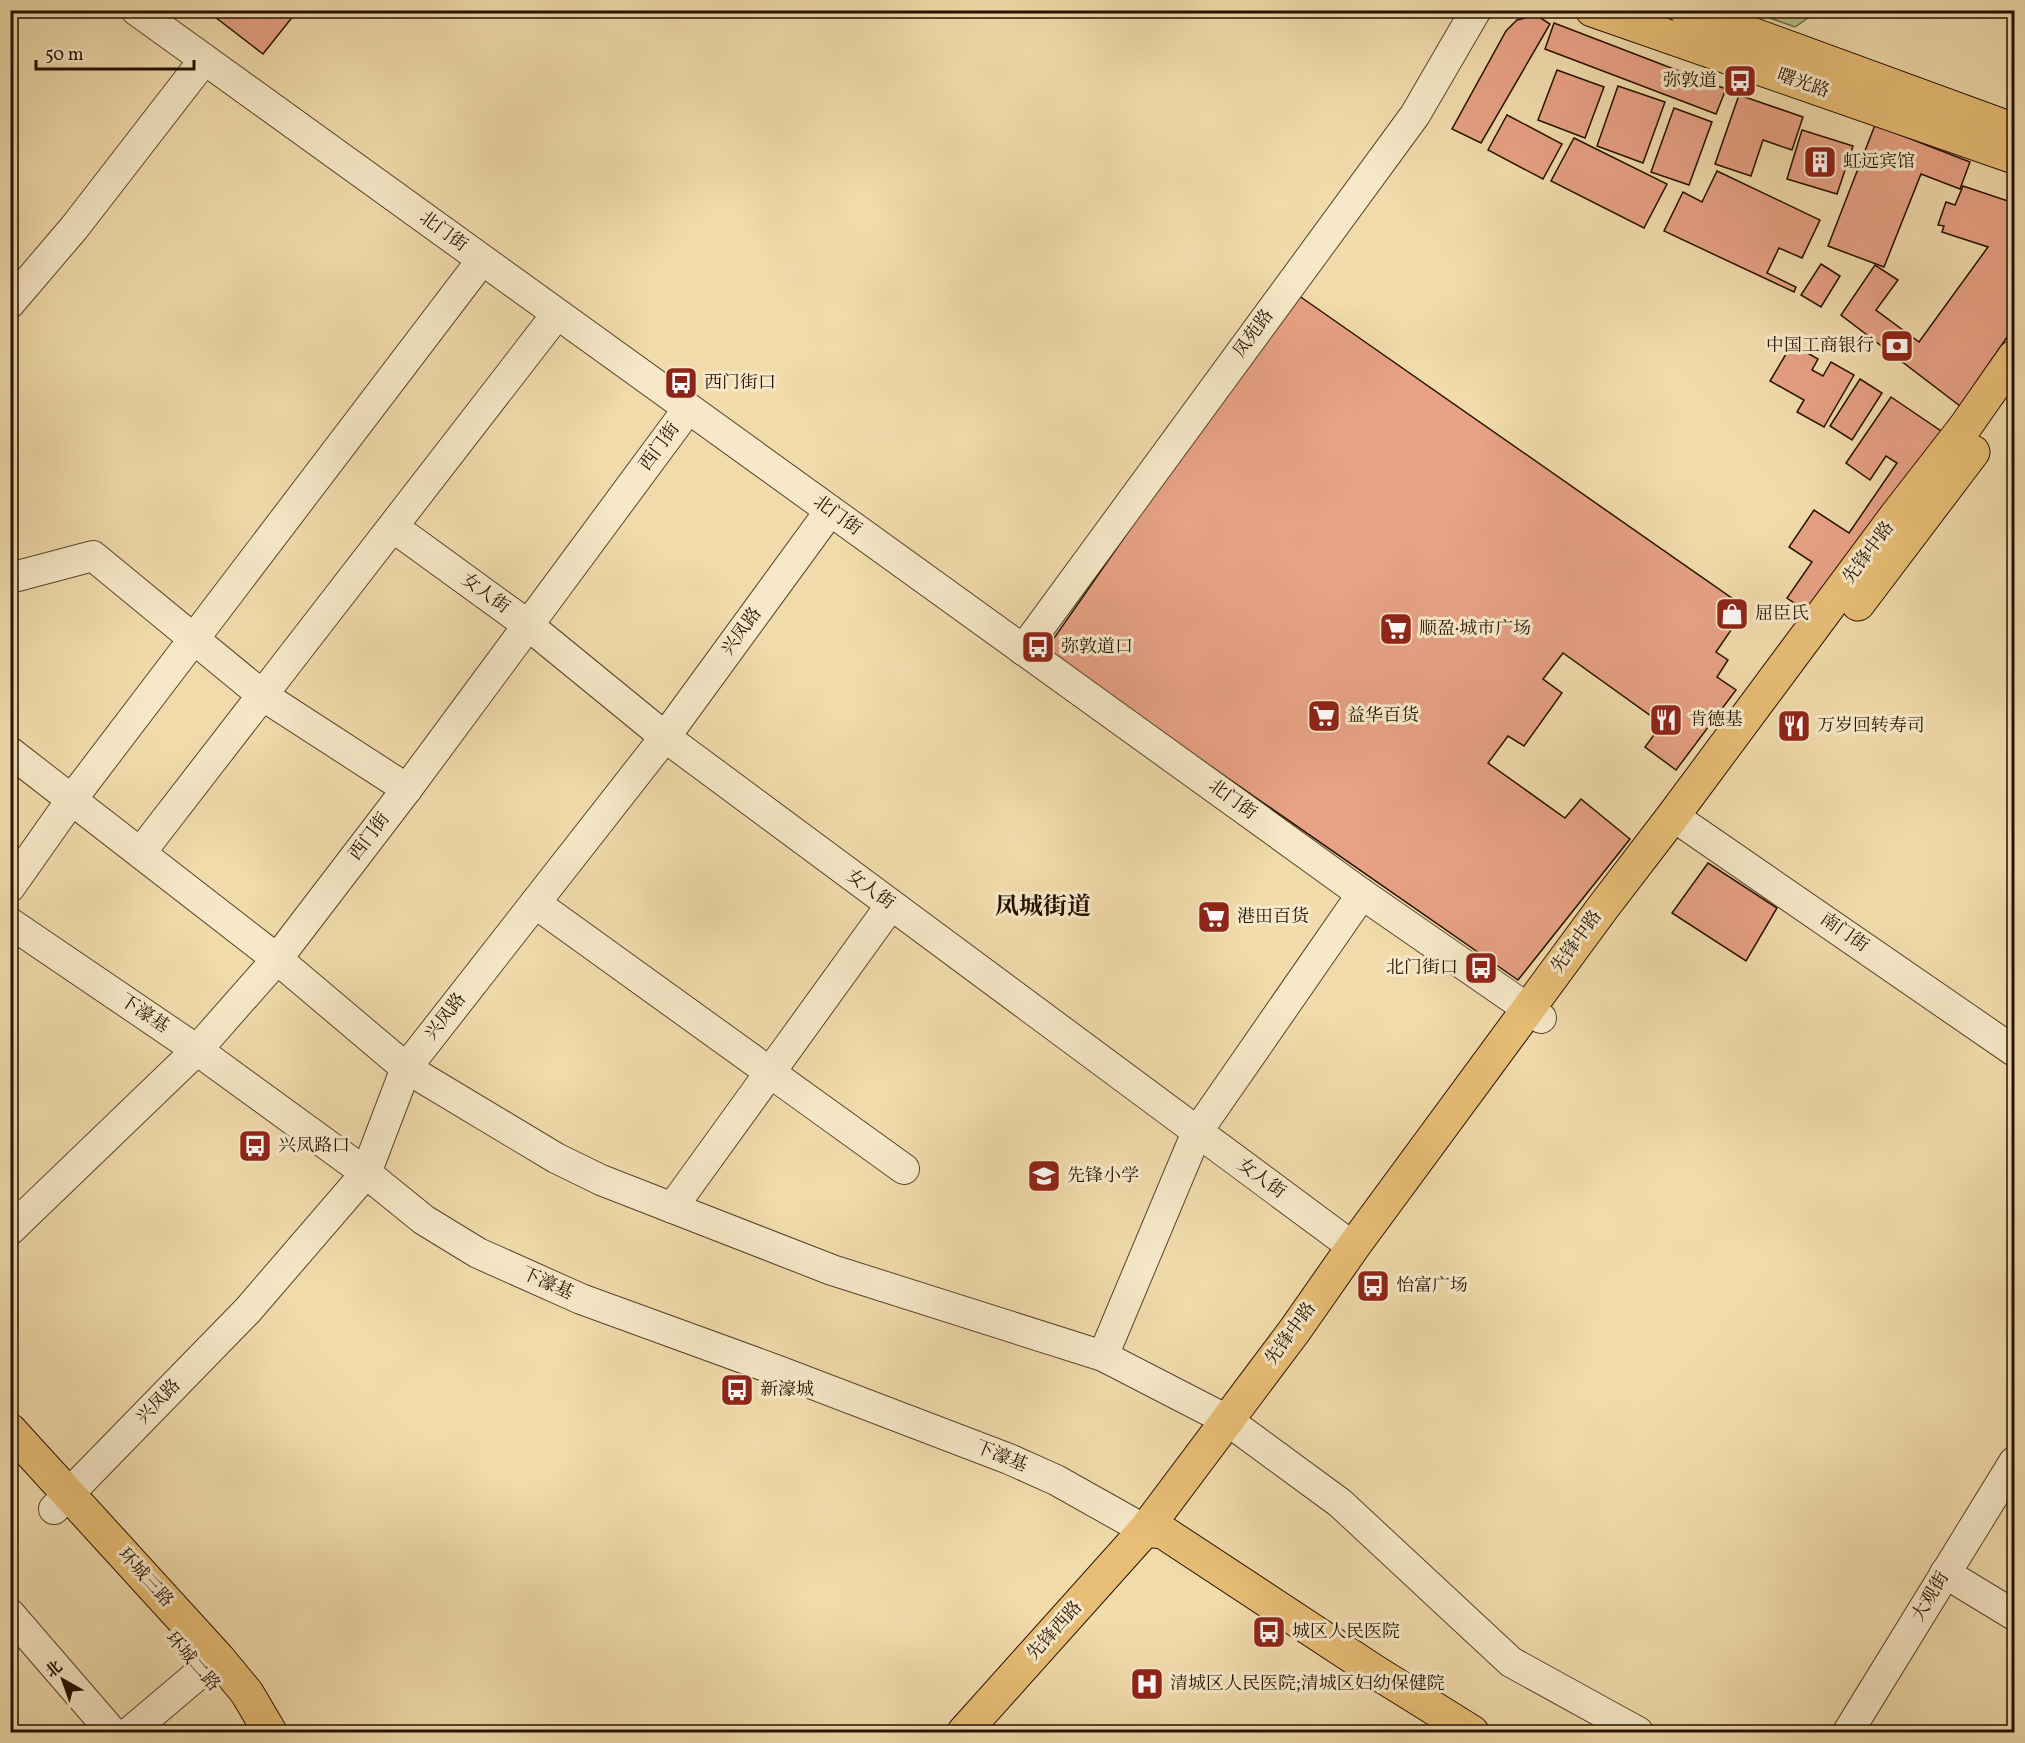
<svg xmlns="http://www.w3.org/2000/svg" width="2025" height="1743" font-family="Vollkorn,'Noto Serif SC',serif">
	<rect width="100%" height="100%" fill="#f1dbab"/>
	<filter id="stains"><feTurbulence type="fractalNoise" baseFrequency=".00333" numOctaves="4"/><feColorMatrix values="0 0 0 0 .2 0 0 0 0 .09 0 0 0 0 .02 0 0 0 .5 -.17"/></filter>
	<radialGradient id="worn" r=".72"><stop offset=".6" stop-color="#630" stop-opacity="0"/><stop offset="1" stop-color="#630" stop-opacity=".3"/></radialGradient>
	<polygon fill="#b9c089" stroke="#6f6844" stroke-width="1.5" points="1750,11 1818,11 1795,27"/>
	<g fill="#e7a184" stroke="#251100" stroke-width="1.5">
		<polygon points="206,10 298,10 263,54"/>
		<polygon points="1536,15 1550,24 1481,143 1452,129 1506,31 1517,20"/>
		<polygon points="1554,23 1726,89 1716,114 1545,49"/>
		<polygon points="1557,70 1604,87 1585,138 1538,120"/>
		<polygon points="1618,86 1665,102 1643,163 1597,146"/>
		<polygon points="1739,95 1803,117 1792,150 1763,140 1751,176 1715,164"/>
		<polygon points="1674,108 1712,122 1689,185 1651,172"/>
		<polygon points="1507,115 1562,144 1543,179 1488,150"/>
		<polygon points="1875,125 1970,162 1960,189 1921,174 1884,267 1828,246"/>
		<polygon points="1802,130 1853,146 1837,194 1787,179"/>
		<polygon points="1574,138 1667,184 1644,228 1551,181"/>
		<polygon points="1717,171 1820,220 1802,258 1779,248 1767,273 1796,287 1794,292 1664,231 1683,192 1702,202"/>
		<polygon points="1963,186 2014,203 2014,327 1960,406 1841,315 1875,265 1898,280 1876,310 1919,342 1988,247 1942,232 1944,226 1938,225 1946,202 1955,205"/>
		<polygon points="1821,264 1840,276 1821,307 1801,295"/>
		<polygon points="1295,293 1746,608 1716,652 1728,660 1717,677 1736,690 1676,770 1645,747 1662,724 1563,653 1543,679 1562,693 1524,746 1508,736 1488,763 1565,818 1581,799 1630,839 1518,980 1045,651"/>
		<polygon points="1792,344 1818,359 1812,370 1823,376 1831,362 1854,375 1824,427 1797,412 1804,400 1770,381"/>
		<polygon points="1860,379 1882,393 1852,440 1830,426"/>
		<polygon points="1891,397 1944,433 1818,619 1787,598 1812,562 1789,547 1814,510 1849,533 1897,463 1886,456 1870,480 1846,463"/>
		<polygon points="1708,863 1777,908 1746,961 1672,913"/>
	</g>
	<g fill="none" stroke-linecap="round" stroke-linejoin="round">
		<defs>
			<g id="minor">
				<polyline points="136,10 1362,894 1541,1018"/>
				<polyline points="10,303 74,228 204,60"/>
				<polyline points="393,527 528,625 665,737 1353,1247"/>
				<polyline points="10,578 93,556 262,695 407,789"/>
				<polyline points="1023,650 1415,115 1476,10"/>
				<polyline points="10,752 277,959 406,1068 556,1158 601,1180 832,1270 1103,1356 1227,1420 1340,1503 1511,1662 1638,1732"/>
				<polyline points="1673,816 2014,1051"/>
				<polyline points="141,852 557,314"/>
				<polyline points="10,887 72,799 482,260"/>
				<polyline points="535,903 904,1169"/>
				<polyline points="10,923 197,1050 366,1173 424,1220 478,1253 581,1299 776,1370 1009,1459 1056,1480 1145,1530"/>
				<polyline points="672,1208 891,905"/>
				<polyline points="10,1230 197,1050 277,959 407,789 688,409"/>
				<polyline points="1103,1356 1197,1132 1362,894"/>
				<polyline points="54,1509 248,1310 366,1173 406,1068 665,737 830,511"/>
				<polyline points="1945,1573 2014,1615"/>
				<polyline points="10,1614 112,1732"/>
				<polyline points="130,1732 202,1671"/>
				<polyline points="1848,1732 2014,1462"/>
			</g>
			<g id="major">
				<polyline points="1592,10 2014,157"/>
				<polyline points="1686,10 2014,130"/>
				<polyline points="1858,604 1973,452"/>
				<polyline points="10,1430 219,1659 247,1693 270,1732"/>
				<polyline points="1145,1530 1163,1532 1374,1671 1472,1732"/>
				<polyline points="964,1732 1145,1530 1295,1330 1353,1247 1604,906 1673,816 1895,517 1965,427 2014,357"/>
			</g>
		</defs>
		<use href="#minor" stroke="#58442b" stroke-width="32"/>
		<use href="#major" stroke="#251100" stroke-width="35"/>
		<use href="#minor" stroke="#f6e8c8" stroke-width="30"/>
		<use href="#major" stroke="#e8be76" stroke-width="33"/>
	</g>
	<defs>
		<symbol id="bus-square" viewBox="-11 -11 22 22"><rect x="-9" y="-9" width="18" height="18" rx="4" fill="#8f2418" stroke="#f6e8c8"/><path d="M-5-6H5V4H4V6H2V4H-2V6H-4V4H-5ZM-3.5-4V0h7V-4ZM-3.5 1.2v1.5H-2V1.2ZM2 1.2v1.5H3.5V1.2Z" fill="#fff"/></symbol>
		<symbol id="building-square" viewBox="-11 -11 22 22"><rect x="-9" y="-9" width="18" height="18" rx="4" fill="#8f2418" stroke="#f6e8c8"/><path d="M-4-6H4V6H1V3H-1V6H-4ZM-2.5-4.3h1.7v1.8h-1.7ZM.8-4.3h1.7v1.8H.8ZM-2.5-1h1.7V.8h-1.7ZM.8-1h1.7V.8H.8Z" fill="#fff"/></symbol>
		<symbol id="bank-square" viewBox="-11 -11 22 22"><rect x="-9" y="-9" width="18" height="18" rx="4" fill="#8f2418" stroke="#f6e8c8"/><path d="M-6-4H6V4H-6ZM0-2.3a2.3 2.3 0 1 0 0 4.6a2.3 2.3 0 1 0 0-4.6Z" fill="#fff"/></symbol>
		<symbol id="shop-square" viewBox="-11 -11 22 22"><rect x="-9" y="-9" width="18" height="18" rx="4" fill="#8f2418" stroke="#f6e8c8"/><path d="M-5-2.5h2.3a2.7 3.5 0 0 1 5.4 0H5L5.5 6h-11ZM-1.5-2.5h3a1.5 2.3 0 0 0-3 0Z" fill="#fff"/></symbol>
		<symbol id="supermarket-square" viewBox="-11 -11 22 22"><rect x="-9" y="-9" width="18" height="18" rx="4" fill="#8f2418" stroke="#f6e8c8"/><path d="M-6-5.5h2.5l.6 2H6L4.5 2H-2.5L-4.4-4H-6ZM-1.5 3.2a1.3 1.3 0 1 0 .1 0ZM3 3.2a1.3 1.3 0 1 0 .1 0Z" fill="#fff"/></symbol>
		<symbol id="restaurant-square" viewBox="-11 -11 22 22"><rect x="-9" y="-9" width="18" height="18" rx="4" fill="#8f2418" stroke="#f6e8c8"/><path d="M-5-6h1v4h1v-4h1v4h1v-4h1v5L-1.5 .5V6h-2V.5L-5-1ZM5-6V6H3V1.5H1.5Q1.5-4 5-6Z" fill="#fff"/></symbol>
		<symbol id="school-square" viewBox="-11 -11 22 22"><rect x="-9" y="-9" width="18" height="18" rx="4" fill="#8f2418" stroke="#f6e8c8"/><path d="M0-5L7-2L0 1L-7-2ZM-4 1L0 2.5L4 1V4Q0 6-4 4Z" fill="#fff"/></symbol>
		<symbol id="hospital-square" viewBox="-11 -11 22 22"><rect x="-9" y="-9" width="18" height="18" rx="4" fill="#8f2418" stroke="#f6e8c8"/><path d="M-5-5h3v3.5h4V-5h3V5h-3V1.5h-4V5h-3Z" fill="#fff"/></symbol>
	</defs>
	<g fill-rule="evenodd">
		<use href="#bus-square" x="1721" y="62" width="38" height="38"/>
		<use href="#building-square" x="1801" y="143" width="38" height="38"/>
		<use href="#bank-square" x="1878" y="327" width="38" height="38"/>
		<use href="#bus-square" x="662" y="364" width="38" height="38"/>
		<use href="#shop-square" x="1713" y="595" width="38" height="38"/>
		<use href="#supermarket-square" x="1377" y="610" width="38" height="38"/>
		<use href="#bus-square" x="1019" y="628" width="38" height="38"/>
		<use href="#supermarket-square" x="1305" y="697" width="38" height="38"/>
		<use href="#restaurant-square" x="1647" y="701" width="38" height="38"/>
		<use href="#restaurant-square" x="1775" y="707" width="38" height="38"/>
		<use href="#supermarket-square" x="1195" y="898" width="38" height="38"/>
		<use href="#bus-square" x="1462" y="949" width="38" height="38"/>
		<use href="#bus-square" x="236" y="1127" width="38" height="38"/>
		<use href="#school-square" x="1025" y="1157" width="38" height="38"/>
		<use href="#bus-square" x="1354" y="1267" width="38" height="38"/>
		<use href="#bus-square" x="718" y="1371" width="38" height="38"/>
		<use href="#bus-square" x="1250" y="1613" width="38" height="38"/>
		<use href="#hospital-square" x="1128" y="1665" width="38" height="38"/>
	</g>
	<g text-anchor="middle" dominant-baseline="central" stroke-width="6" stroke-linejoin="round" paint-order="stroke">
		<g font-size="18" fill="#251100" stroke="#f6e8c8" text-anchor="start">
			<text x="1717" y="81" text-anchor="end">弥敦道</text>
			<text x="1843" y="162">虹远宾馆</text>
			<text x="1874" y="346" text-anchor="end">中国工商银行</text>
			<text x="704" y="383">西门街口</text>
			<text x="1755" y="614">屈臣氏</text>
			<text x="1419" y="629">顺盈·城市广场</text>
			<text x="1061" y="647">弥敦道口</text>
			<text x="1347" y="716">益华百货</text>
			<text x="1689" y="720">肯德基</text>
			<text x="1817" y="726">万岁回转寿司</text>
			<text x="1237" y="917">港田百货</text>
			<text x="1458" y="968" text-anchor="end">北门街口</text>
			<text x="278" y="1146">兴凤路口</text>
			<text x="1067" y="1176">先锋小学</text>
			<text x="1396" y="1286">怡富广场</text>
			<text x="760" y="1390">新濠城</text>
			<text x="1292" y="1632">城区人民医院</text>
			<text x="1170" y="1684">清城区人民医院;清城区妇幼保健院</text>
		</g>
		<g font-size="18" fill="#251100" stroke="#f6e8c8">
			<text transform="translate(1803 84) rotate(19)">曙光路</text>
			<text transform="translate(443 232) rotate(36)">北门街</text>
			<text transform="translate(1254 334) rotate(-54)">凤苑路</text>
			<text transform="translate(660 447) rotate(-54)">西门街</text>
			<text transform="translate(837 516) rotate(36)">北门街</text>
			<text transform="translate(1869 553) rotate(-53)">先锋中路</text>
			<text transform="translate(485 594) rotate(36)">女人街</text>
			<text transform="translate(742 632) rotate(-54)">兴凤路</text>
			<text transform="translate(1232 800) rotate(36)">北门街</text>
			<text transform="translate(370 837) rotate(-53)">西门街</text>
			<text transform="translate(870 890) rotate(36)">女人街</text>
			<text transform="translate(1844 933) rotate(35)">南门街</text>
			<text transform="translate(1577 942) rotate(-54)">先锋中路</text>
			<text transform="translate(144 1014) rotate(34)">下濠基</text>
			<text transform="translate(446 1017) rotate(-52)">兴凤路</text>
			<text transform="translate(1261 1179) rotate(36)">女人街</text>
			<text transform="translate(547 1284) rotate(24)">下濠基</text>
			<text transform="translate(1291 1334) rotate(-54)">先锋中路</text>
			<text transform="translate(159 1402) rotate(-46)">兴凤路</text>
			<text transform="translate(1001 1457) rotate(22)">下濠基</text>
			<text transform="translate(145 1578) rotate(48)">环城三路</text>
			<text transform="translate(1931 1597) rotate(-59)">大观街</text>
			<text transform="translate(1055 1631) rotate(-48)">先锋西路</text>
			<text transform="translate(192 1662) rotate(49)">环城二路</text>
		</g>
		<g font-size="24" font-weight="bold" fill="#251100" stroke="#f6e8c8">
			<text x="1043" y="908">凤城街道</text>
		</g>
	</g>
	<rect width="2025" height="1743" fill="none" stroke="#f1dbab" stroke-width="36"/>
	<rect x="12" y="12" width="2001" height="1719" fill="none" stroke="#251100" stroke-width="3"/>
	<rect x="18" y="18" width="1989" height="1707" fill="none" stroke="#251100" stroke-width="1.5"/>
	<g transform="translate(63 1680) rotate(320)" stroke="#f6e8c8" stroke-width="4.5" paint-order="stroke">
	<path d="M0-4.5L10 22L0 15L-10 22Z" fill="#251100"/>
	<text y="-9" font-size="16" font-weight="bold" text-anchor="middle" fill="#251100">北</text>
	</g>
	<path d="M36 60v9h158v-9" fill="none" stroke="#251100" stroke-width="3"/>
	<text x="45" y="60" font-size="18" fill="#251100" stroke="#f6e8c8" stroke-width="4.5" paint-order="stroke">50 m</text>
	<rect width="100%" height="100%" filter="url(#stains)"/>
	<rect width="100%" height="100%" fill="url(#worn)"/>
</svg>
